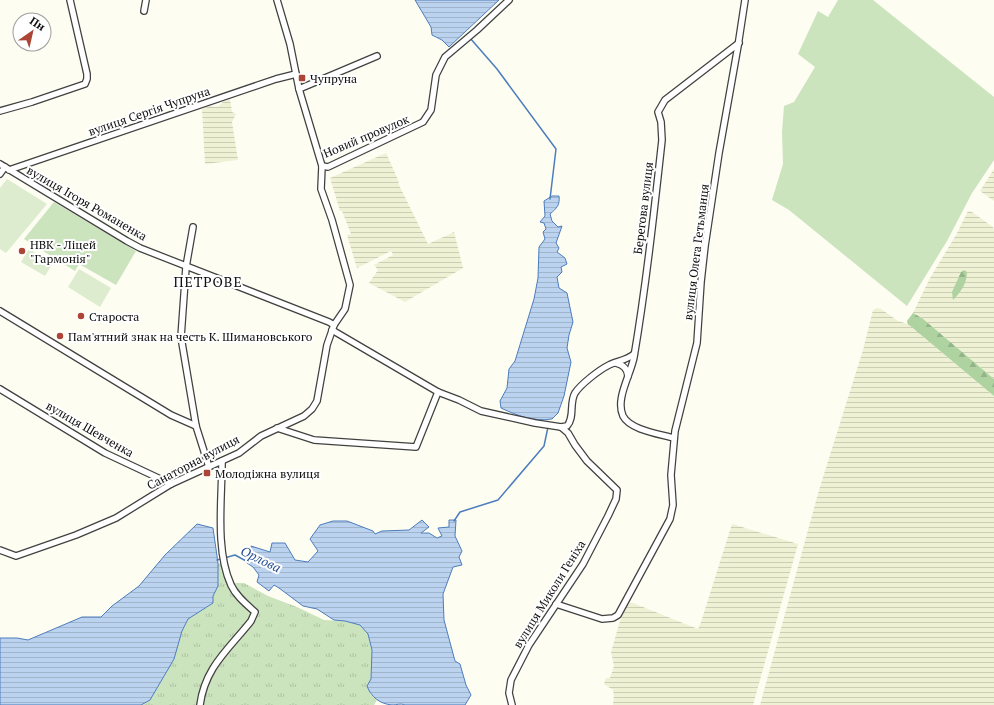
<svg xmlns="http://www.w3.org/2000/svg" width="994" height="705" font-family="'PT Serif',serif">
	<defs>
		<pattern id="farmland-rules" width="6" height="5" patternUnits="userSpaceOnUse"><rect width="6" height="5" fill="#eef1d4"/><path d="M0 2.5h6" fill="none" stroke="#cbcdb5"/></pattern>
		<pattern id="grass-tufts" width="24" height="20" patternUnits="userSpaceOnUse"><rect width="24" height="20" fill="#cce4be"/><path d="M3 7l-1-3M5 7V3M7 7l1-3M15 17l-1-3M17 17v-4M19 17l1-3" fill="none" stroke="#aec2a2"/></pattern>
		<pattern id="forest-firs" width="22" height="20" patternUnits="userSpaceOnUse"><rect width="22" height="20" fill="#aed3a0"/><path d="M5 1l3.5 6h-7zM16 11l3.5 6h-7z" fill="#94b489"/></pattern>
		<pattern id="water-rules" width="6" height="5" patternUnits="userSpaceOnUse"><rect width="6" height="5" fill="#bcd3ef"/><path d="M0 2.5h6" fill="none" stroke="#a0b4cc"/></pattern>
	</defs>
	<rect width="100%" height="100%" fill="#fdfdf1"/>
	<g fill="url(#farmland-rules)">
		<polygon points="230,99 232,112 236,114 232,122 238,160 205,164 202,109 211,106 215,107 219,106 223,102"/>
		<polygon points="386,153 399,182 398,183 428,244 454,232 463,268 405,302 369,283 378,270 374,265 393,255 391,251 357,268 347,235 351,234 342,211 340,211 330,178"/>
		<polygon points="994,169 994,201 980,191"/>
		<polygon points="968,211 972,212 993,227 994,230 994,379 922,318 913,313 930,278 956,235"/>
		<polygon points="877,308 881,309 898,321 908,324 994,396 994,705 760,705 819,490 863,350 873,310"/>
		<polygon points="732,524 798,544 753,705 613,705 614,695 613,690 604,684 606,678 610,678 614,666 611,652 620,621 626,607 629,603 633,603 698,629 701,622"/>
	</g>
	<polygon fill="url(#grass-tufts)" points="218,563 227,565 235,583 244,583 268,596 297,607 324,620 345,621 360,625 368,634 372,650 370,694 377,700 374,705 141,705 150,700 174,659 182,631 188,619 213,603 213,596 218,586"/>
	<g fill="url(#forest-firs)">
		<path d="M964,270L967,272C967,283 961,292 953,300L952,292L961,272Z"/>
		<polygon points="913,313 922,318 994,379 994,396 908,324 907,321"/>
	</g>
	<g fill="#cce4be">
		<polygon points="838,0 873,0 994,97 994,160 972,193 947,241 907,306 789,210 772,200 783,164 782,132 784,106 794,102 815,67 798,54 818,11 828,17"/>
		<polygon points="54,202 136,251 116,285 79,264 75,271 24,239"/>
	</g>
	<g fill="#ddeccf">
		<polygon points="7,179 47,204 6,253 0,249 0,188"/>
		<polygon points="29,249 53,263 45,276 21,262"/>
		<polygon points="79,269 111,288 100,307 68,287"/>
	</g>
	<g fill="url(#water-rules)" stroke="#4c7dbd">
		<polygon points="415,0 499,0 449,47 442,40 432,35 431,27"/>
		<path d="M552,196H559C560,205 557,208 550,214L552,221L558,227L562,226L556,243L559,248L557,252L565,258L567,264L561,267L562,272L557,277L559,288L567,293L573,322L569,335L567,348L571,362L564,396L558,413L552,419C534,422 518,416 501,408L500,401L507,388L509,369L515,361L534,299L538,278L539,247L545,239L543,232L546,229L544,223L540,222L545,216L544,201Z"/>
		<path d="M422,520L429,527L421,533H429L437,538L442,536L438,528L449,527V520H456L455,536L462,551L459,557L462,565L453,567L443,594L444,620L455,661L460,664L466,685L471,695L465,705H405C400,703 397,705 392,705C380,704 371,697 367,686L371,679L372,650L368,634L360,625L345,621L334,620L317,609L303,606L279,588L274,585L269,591L257,582L259,575L253,567L247,563L246,557L253,555L251,546L270,552L272,543H285L295,560L308,562L318,551L310,539L320,525L333,521H347L373,531L375,534L382,531L409,530Z"/>
		<polygon points="197,524 213,528 218,563 218,586 213,596 213,603 188,619 182,631 174,659 150,700 141,705 0,705 0,638 17,638 28,640 82,617 101,617 112,606 139,586 165,555"/>
	</g>
	<g fill="none" stroke-linecap="round" stroke-linejoin="round">
		<g stroke="#4c7dbd" stroke-width="1.5">
			<polyline points="470,38 497,69 556,149 550,199"/>
			<polyline points="454,521 460,512 498,500 544,446 548,427"/>
			<polyline points="217,560 235,555 248,562"/>
		</g>
		<defs>
			<g id="minor">
				<polyline points="144,11 146,0"/>
				<polyline points="299,89 377,56"/>
				<polyline points="0,111 32,102 85,84 87,79 87,74 70,0"/>
				<polyline points="0,164 127,241 140,248 329,322 334,325"/>
				<polyline points="322,166 328,167 423,122 431,110 436,75 445,57 477,30 509,0"/>
				<polyline points="9,170 276,79 296,74"/>
				<polyline points="0,174 5,167"/>
				<polyline points="193,227 186,267 181,337 196,426 209,467"/>
				<polyline points="0,311 171,415 196,426"/>
				<polyline points="332,330 438,392 459,400 481,411 535,423 561,427 568,433 575,445 587,461 617,490 616,499 608,516 583,564 529,645 511,680 509,693 512,705"/>
				<path d="M616,363C623,365 627,368 628,376"/>
				<polyline points="0,389 105,453 171,484"/>
				<path d="M561,427L567,426C575,417 569,403 575,393C581,384 599,370 609,365C617,361 627,360 634,354"/>
				<polyline points="277,428 314,440 416,447 438,392"/>
				<path d="M674,438C660,434 630,430 623,416C615,399 631,374 634,357C646,286 654,213 662,140L661,122L658,112L665,100L739,43"/>
				<polyline points="0,550 16,556 76,535 116,518 171,484 239,453 261,436 304,416 312,409 317,401 327,345 334,325 345,309 350,285 332,220 321,189 322,166 299,89 290,44 277,0"/>
				<polyline points="556,604 602,619 613,618 618,615 670,519 673,505 671,475 675,431 697,343 701,282 705,246 719,153 738,46 745,0"/>
				<path d="M200,705C205,667 229,649 251,621L255,612C246,604 236,596 231,585C215,550 222,499 222,461"/>
			</g>
		</defs>
		<use href="#minor" stroke="#414141" stroke-width="8"/>
		<use href="#minor" stroke="#fff" stroke-width="5.5"/>
	</g>
	<g fill="#ad4537" stroke="#fff" stroke-width="1.5">
		<rect x="298" y="74" width="8" height="8" rx="2"/>
		<circle cx="22" cy="251" r="4"/>
		<circle cx="81" cy="316" r="4"/>
		<circle cx="60" cy="336" r="4"/>
		<rect x="203" y="469" width="8" height="8" rx="2"/>
	</g>
	<g text-anchor="middle" dominant-baseline="central" stroke-width="4" stroke-linejoin="round" paint-order="stroke">
		<g font-size="12" fill="#0e0e0e" stroke="#fff" text-anchor="start">
			<text x="310" y="78">Чупруна</text>
			<text x="30" y="244">НВК - Ліцей<tspan x="30" dy="14">"Гармонія"</tspan></text>
			<text x="89" y="316">Староста</text>
			<text x="68" y="336">Пам'ятний знак на честь К. Шимановського</text>
			<text x="215" y="473">Молодіжна вулиця</text>
		</g>
		<g font-size="12" fill="#0e0e0e" stroke="#fff">
			<text transform="translate(149 111) rotate(-19)">вулиця Сергія Чупруна</text>
			<text transform="translate(366 136) rotate(-23)">Новий провулок</text>
			<text transform="translate(87 203) rotate(30)">вулиця Ігоря Романенка</text>
			<text transform="translate(643 208) rotate(-83)">Берегова вулиця</text>
			<text transform="translate(696 252) rotate(-83)">вулиця Олега Гетьманця</text>
			<text transform="translate(90 429) rotate(30)">вулиця Шевченка</text>
			<text transform="translate(193 462) rotate(-28)">Санаторна вулиця</text>
			<text transform="translate(549 594) rotate(-58)">вулиця Миколи Геніха</text>
		</g>
		<g font-size="13" font-style="italic" fill="#265191" stroke="#fff">
			<text transform="translate(261 559) rotate(26)">Орлова</text>
		</g>
		<g font-size="14" letter-spacing="1" fill="#0e0e0e" stroke="#fff">
			<text x="208" y="281">ПЕТРОВЕ</text>
		</g>
	</g>
	<g transform="translate(32 32) rotate(34)"><circle r="19" fill="#ffffff" stroke="#9f9f9f"/>
	<path d="M0-3L7 15L0 10L-7 15Z" fill="#ad4537"/>
	<text y="-6" font-size="11" font-weight="bold" text-anchor="middle" fill="#0e0e0e">Пн</text>
	</g>
</svg>
